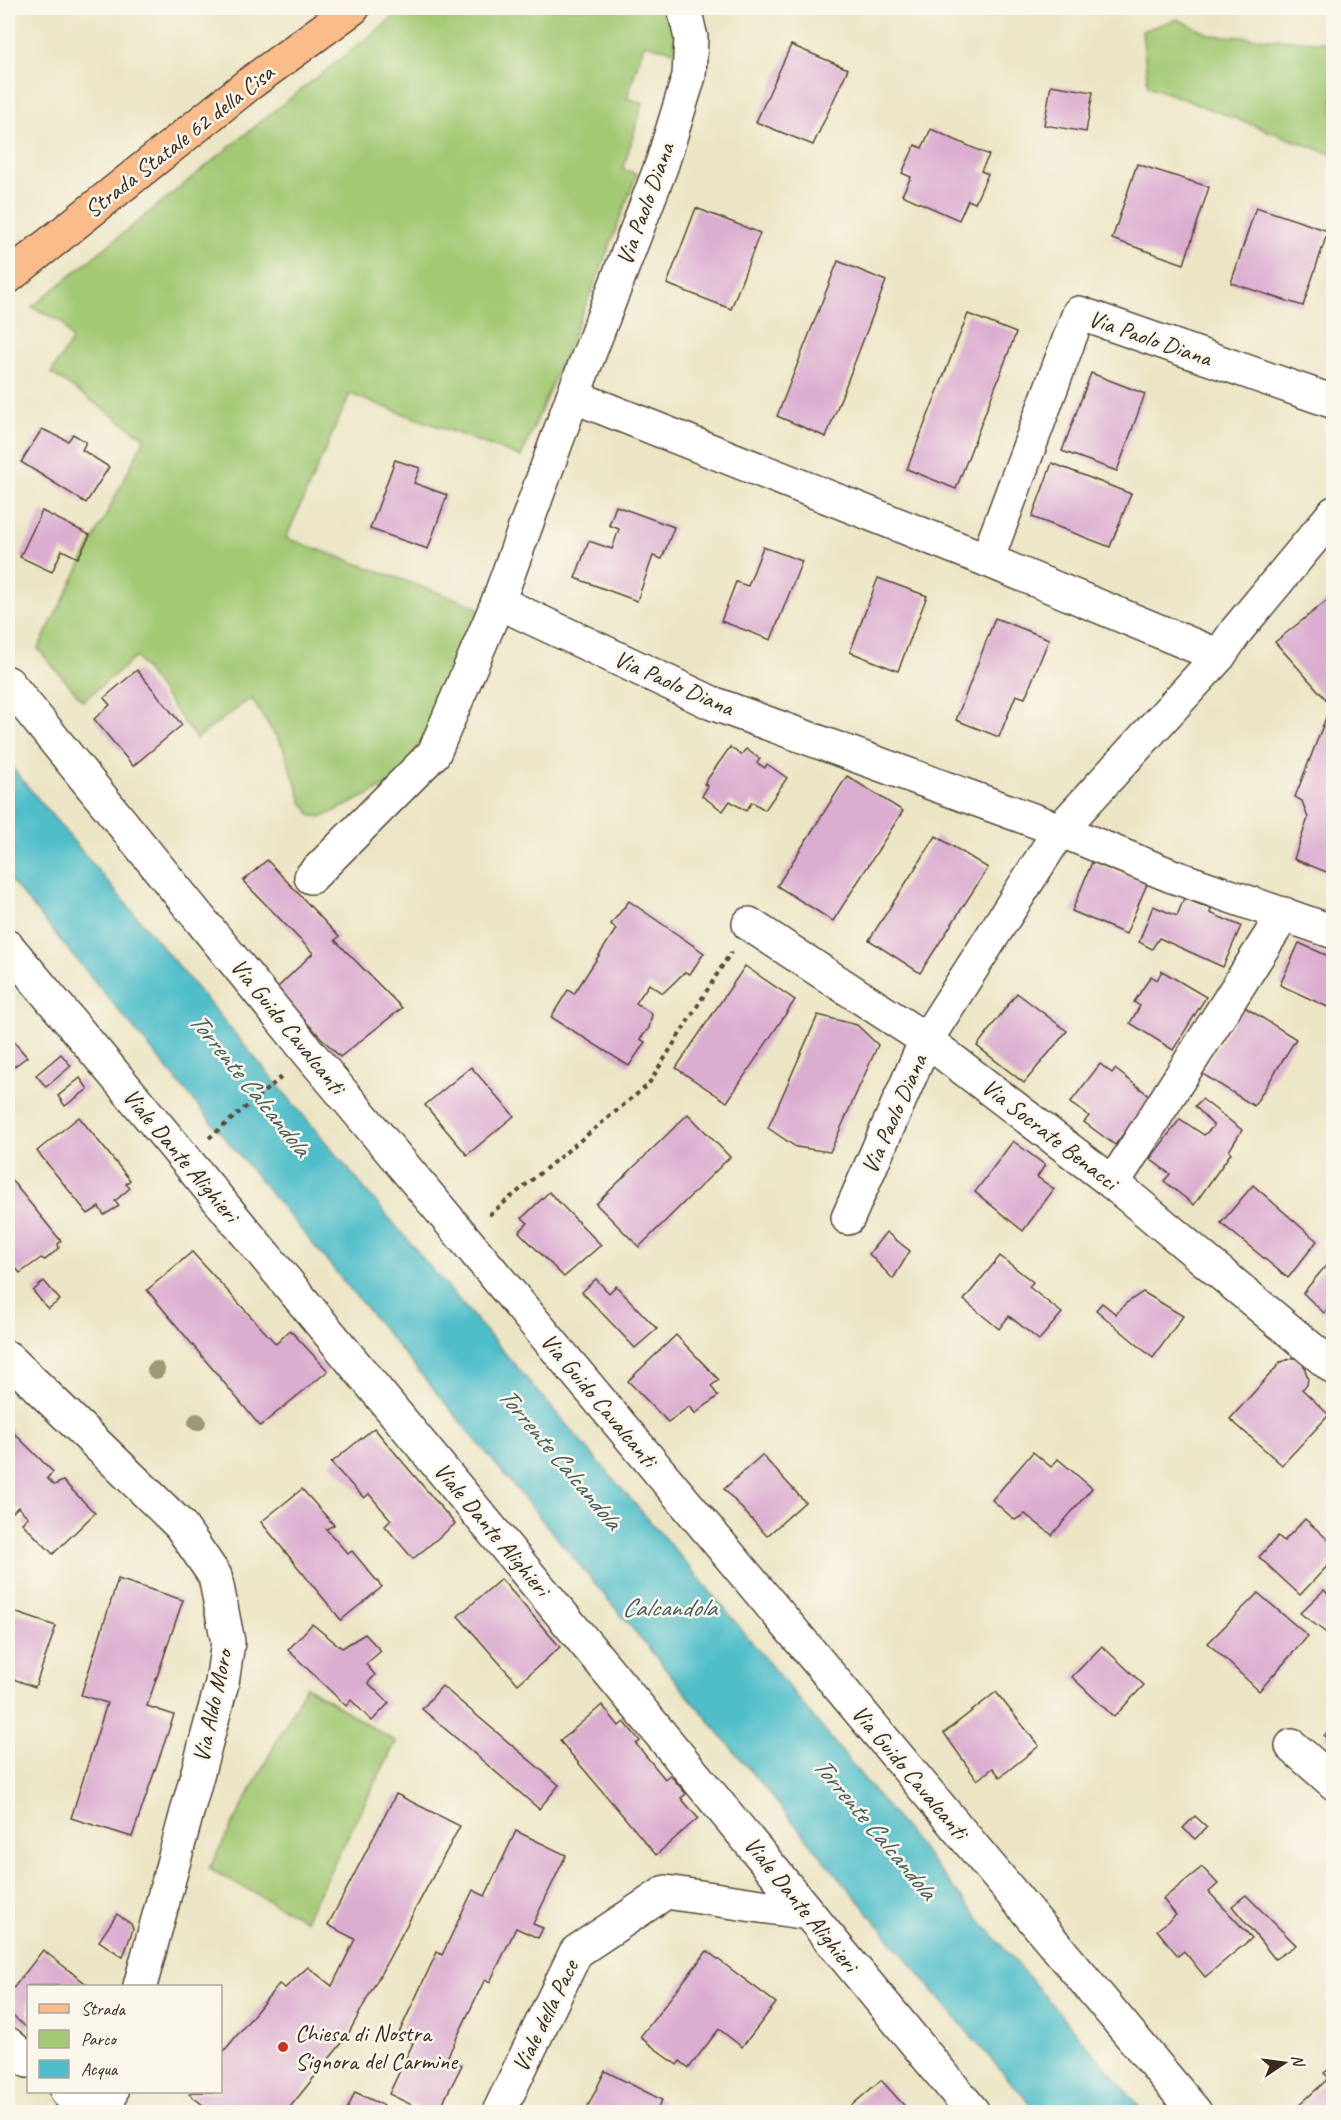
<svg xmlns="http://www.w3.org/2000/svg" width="1341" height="2120" font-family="Caveat,sans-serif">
	<rect width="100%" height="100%" fill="#fbf7ec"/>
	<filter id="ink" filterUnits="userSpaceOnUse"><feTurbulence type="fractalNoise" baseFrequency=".0167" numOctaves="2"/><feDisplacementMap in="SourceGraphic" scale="12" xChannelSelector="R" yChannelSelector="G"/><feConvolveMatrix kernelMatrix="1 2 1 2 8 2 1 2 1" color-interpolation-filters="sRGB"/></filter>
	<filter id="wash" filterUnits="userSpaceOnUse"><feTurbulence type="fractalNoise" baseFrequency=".008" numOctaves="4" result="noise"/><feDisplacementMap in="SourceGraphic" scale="24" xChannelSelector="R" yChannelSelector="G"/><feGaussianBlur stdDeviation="1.35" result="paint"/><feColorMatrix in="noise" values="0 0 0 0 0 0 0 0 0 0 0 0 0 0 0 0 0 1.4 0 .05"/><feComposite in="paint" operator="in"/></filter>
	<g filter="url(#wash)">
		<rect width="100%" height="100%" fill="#ece5c5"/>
		<g fill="#a3c974" stroke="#6f7a49" stroke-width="1.5">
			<polygon points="406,8 670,8 676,34 675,51 644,44 627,98 643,103 623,169 637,174 598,276 521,457 350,394 286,538 476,606 482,615 479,632 404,772 390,784 323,817 312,816 302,802 283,747 251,698 196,739 136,657 83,701 38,649 145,438 51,373 72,340 62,322 32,307 279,107"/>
			<polygon points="1177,19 1211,35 1333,43 1333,155 1148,86 1142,31"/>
			<polygon points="306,1686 396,1742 305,1920 209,1869"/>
		</g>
		<polygon fill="#50bec9" stroke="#467474" stroke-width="1.5" points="8,763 426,1262 704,1584 973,1912 1144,2112 1037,2112 965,2029 8,877"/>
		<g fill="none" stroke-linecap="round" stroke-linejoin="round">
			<polyline stroke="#50bec9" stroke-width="10" points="940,8 991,11 1007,8"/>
		</g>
		<g id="blocks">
			<g fill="#dbadd0">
				<polygon points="791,45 848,69 813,145 756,122"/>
				<polygon points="1051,85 1093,92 1086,132 1044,125"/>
				<polygon points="931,129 989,155 981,171 988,174 975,203 968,200 959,220 902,195 911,177 902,173 915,145 922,148"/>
				<polygon points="1137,164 1209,187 1184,264 1112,239"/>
				<polygon points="1256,207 1328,231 1303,306 1231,283"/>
				<polygon points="696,208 760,233 731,309 667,284"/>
				<polygon points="838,261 886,281 826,437 777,416"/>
				<polygon points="968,314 1016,333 956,489 907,469"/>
				<polygon points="1091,373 1145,394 1117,471 1062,451"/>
				<polygon points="42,429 68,441 73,434 86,442 82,450 109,467 86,503 21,462"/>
				<polygon points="395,460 420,468 414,483 447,495 428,549 370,529"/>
				<polygon points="1052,463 1131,494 1110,547 1032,517"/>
				<polygon points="616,506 674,527 662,559 653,556 637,601 575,578 589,541 612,549 619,529 609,525"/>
				<polygon points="42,511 90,535 78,558 62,550 52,572 20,557"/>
				<polygon points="763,547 802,561 771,640 721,621 736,582 748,586"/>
				<polygon points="878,578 927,596 898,671 850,652"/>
				<polygon points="1334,595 1334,875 1294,859 1308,818 1302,801 1295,797 1331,705 1275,642"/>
				<polygon points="995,618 1049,639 1025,698 1016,695 999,737 956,720"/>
				<polygon points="137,670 182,725 133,766 94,719 110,705 104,698"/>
				<polygon points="730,747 741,755 746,749 760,759 757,763 765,768 767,764 787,778 765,810 752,802 746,811 730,801 723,811 702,796 708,786 704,784"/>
				<polygon points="847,776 903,811 833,921 777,886"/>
				<polygon points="936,836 988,868 920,973 869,940"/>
				<polygon points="267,860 339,937 335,940 402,1008 340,1057 275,990 313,953 243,881"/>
				<polygon points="1092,862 1147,884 1126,934 1072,911"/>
				<polygon points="1184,898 1211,909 1210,913 1241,926 1223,967 1159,938 1152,949 1139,942 1153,906 1177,916"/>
				<polygon points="629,901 704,953 690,974 685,972 663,993 649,984 636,1003 652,1014 649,1028 640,1039 645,1042 629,1066 551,1017 568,990 574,994 616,929 611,924"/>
				<polygon points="1299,943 1328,956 1330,952 1334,954 1334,1010 1280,985"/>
				<polygon points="745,966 795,1000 727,1102 676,1068"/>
				<polygon points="1162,971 1206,997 1173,1050 1130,1023 1140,1006 1134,1002 1151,976 1157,980"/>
				<polygon points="1017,993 1067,1031 1024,1083 977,1046"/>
				<polygon points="1243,1006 1296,1039 1254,1106 1201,1073"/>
				<polygon points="818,1015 857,1025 878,1045 830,1152 796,1147 768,1128"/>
				<polygon points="8,1035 27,1057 8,1071"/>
				<polygon points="61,1054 71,1066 46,1087 36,1075"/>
				<polygon points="1100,1064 1112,1073 1115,1069 1151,1097 1115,1145 1084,1122 1089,1116 1070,1103"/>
				<polygon points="471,1067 514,1116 467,1155 425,1105"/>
				<polygon points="80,1078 88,1089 65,1106 58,1096"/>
				<polygon points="1202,1099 1242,1130 1229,1151 1231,1153 1194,1205 1164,1181 1170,1174 1150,1159 1180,1119 1204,1135 1214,1126 1195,1106"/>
				<polygon points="688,1114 730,1157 639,1247 596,1204"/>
				<polygon points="79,1117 130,1180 126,1184 130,1188 115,1201 119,1206 104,1215 99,1207 88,1214 37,1151"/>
				<polygon points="1013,1141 1045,1165 1037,1177 1054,1189 1023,1231 975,1192"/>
				<polygon points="8,1176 61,1241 58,1244 59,1248 45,1260 41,1258 20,1273 8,1258"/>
				<polygon points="1253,1185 1317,1241 1288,1278 1221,1223"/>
				<polygon points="549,1192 601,1245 564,1277 519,1232 528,1223 522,1218"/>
				<polygon points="886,1232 910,1251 893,1279 869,1254"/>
				<polygon points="192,1252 276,1344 290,1330 328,1371 260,1426 147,1290"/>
				<polygon points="1000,1256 1033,1282 1029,1287 1062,1313 1039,1340 1009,1316 999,1329 964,1300"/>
				<polygon points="1334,1256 1334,1311 1329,1307 1324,1313 1303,1293"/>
				<polygon points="596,1279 609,1293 616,1286 657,1329 635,1348 582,1292"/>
				<polygon points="44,1281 60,1300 48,1309 33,1291"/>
				<polygon points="1143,1292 1183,1316 1153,1358 1096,1310 1102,1303 1116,1314 1125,1304"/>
				<polygon points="676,1335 719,1380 711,1386 718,1396 695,1414 690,1406 668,1422 628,1381"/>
				<polygon points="1296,1357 1302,1361 1308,1378 1307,1385 1302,1389 1329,1415 1282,1465 1230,1419 1281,1362"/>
				<polygon points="8,1427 53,1472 47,1478 54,1485 63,1481 95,1513 53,1554 22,1523 28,1517 18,1507 11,1514 8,1511"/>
				<polygon points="374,1428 455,1524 413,1559 385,1526 391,1520 369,1494 364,1498 331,1463"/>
				<polygon points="1033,1452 1051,1467 1058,1459 1092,1488 1052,1535 1025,1514 1015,1520 992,1500"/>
				<polygon points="762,1455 805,1502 767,1536 724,1489"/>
				<polygon points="302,1489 334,1525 326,1529 348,1554 352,1551 382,1587 341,1620 261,1522"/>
				<polygon points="1305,1519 1334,1545 1334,1559 1300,1595 1259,1557 1278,1536 1284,1541"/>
				<polygon points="118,1579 183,1600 147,1706 174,1715 132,1837 71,1818 107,1703 81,1695"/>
				<polygon points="501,1579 560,1647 518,1684 458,1616"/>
				<polygon points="1324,1590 1334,1600 1334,1629 1329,1635 1300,1613"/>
				<polygon points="1258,1593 1308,1636 1259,1691 1208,1643"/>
				<polygon points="8,1610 56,1626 35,1687 8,1677"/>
				<polygon points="312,1624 342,1648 365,1634 381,1651 366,1664 375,1675 368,1683 389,1703 372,1721 351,1700 346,1706 288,1650"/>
				<polygon points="1102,1646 1144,1685 1114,1717 1072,1677"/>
				<polygon points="442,1686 559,1785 539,1809 422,1709"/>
				<polygon points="996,1692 1039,1746 1000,1777 993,1768 977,1780 944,1733"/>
				<polygon points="602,1705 619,1726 624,1722 626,1724 640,1741 636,1744 665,1779 670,1775 686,1794 681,1798 698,1818 656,1855 560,1741"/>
				<polygon points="1334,1725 1334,1744 1324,1736"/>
				<polygon points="396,1794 460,1826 346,2038 286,2112 212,2112 189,2094 192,2092 220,2092 220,2056 279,1984 285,1988 308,1967 332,1986 355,1939 328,1925"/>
				<polygon points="1195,1816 1207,1827 1195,1839 1183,1828"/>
				<polygon points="516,1831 566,1855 533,1924 543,1928 538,1938 516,1928 490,1982 485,1979 447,2058 462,2065 438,2112 426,2112 389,2094 413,2043 398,2035 437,1952 442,1955 473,1890 485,1896"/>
				<polygon points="1202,1867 1218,1884 1209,1892 1252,1938 1205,1977 1184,1951 1178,1956 1157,1930 1176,1915 1163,1899"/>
				<polygon points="1246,1895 1296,1945 1275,1959 1232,1906"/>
				<polygon points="117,1914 131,1924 133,1929 123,1957 99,1941"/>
				<polygon points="43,1950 89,1986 28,1986 28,2029 8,2012 8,1995"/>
				<polygon points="707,1951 776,2003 742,2047 719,2029 689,2068 680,2061 677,2065 640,2037"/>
				<polygon points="1334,2065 1334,2112 1302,2112 1297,2107 1329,2078 1324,2073"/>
				<polygon points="605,2071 662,2100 656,2112 585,2112"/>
				<polygon points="881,2080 910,2112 844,2112"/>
				<polygon points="355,2092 383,2105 380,2112 346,2112"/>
			</g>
		</g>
	</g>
	<g filter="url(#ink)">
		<use href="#blocks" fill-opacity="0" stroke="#564637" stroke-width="1.5"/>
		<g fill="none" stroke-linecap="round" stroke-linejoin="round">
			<defs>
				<g id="minor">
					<polyline points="684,8 691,38 689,76 662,164 573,396 498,602 712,703 1060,830 1172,876 1334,932"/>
					<polyline points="573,396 987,560 1219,656"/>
					<polyline points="987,560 1079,313 1334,402"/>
					<polyline points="8,683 309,1053 1195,2112"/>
					<polyline points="311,877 434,753 498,602"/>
					<polyline points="749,924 926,1040 1113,1183 1334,1368"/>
					<polyline points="8,947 185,1159 973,2112"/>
					<polyline points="1113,1183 1284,914"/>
					<polyline points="848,1218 926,1040 1060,830 1219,656 1237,630 1334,513"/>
					<polyline points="8,1358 180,1525 215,1576 228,1642 222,1683 140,1986"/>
					<polyline points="1292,1746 1334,1783"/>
					<polyline points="8,2044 28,2061"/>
					<polyline points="67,2092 92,2112"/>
					<polyline points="106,2112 111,2092"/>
					<polyline points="499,2112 576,1952 666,1892 808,1913"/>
				</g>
				<polyline id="major" points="8,277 249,84 353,8"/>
			</defs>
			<use href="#minor" stroke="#564637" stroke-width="36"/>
			<use href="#major" stroke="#564637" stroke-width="36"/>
			<g stroke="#564637" stroke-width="4" stroke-dasharray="4.5 4.5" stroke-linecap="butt">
				<polyline points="209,1138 284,1075"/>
				<polyline points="489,1215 648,1085 731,952"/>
			</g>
			<use href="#minor" stroke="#fff" stroke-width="33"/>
			<use href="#major" stroke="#f9bc8a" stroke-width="33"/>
		</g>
		<g fill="#9c9977">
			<circle cx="156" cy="1370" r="9"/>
			<circle cx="197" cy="1422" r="9"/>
		</g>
	</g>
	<circle fill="#c8321e" stroke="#fbf7ec" stroke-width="2" cx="283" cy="2047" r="6"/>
	<g text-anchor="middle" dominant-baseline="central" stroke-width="5" stroke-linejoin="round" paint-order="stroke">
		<g font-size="24" fill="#3b2a1e" stroke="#fbf7ec">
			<text transform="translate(179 141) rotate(-38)">Strada Statale 62 della Cisa</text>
			<text transform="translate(645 204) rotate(-70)">Via Paolo Diana</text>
			<text transform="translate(1150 338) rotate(19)">Via Paolo Diana</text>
			<text transform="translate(674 683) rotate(24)">Via Paolo Diana</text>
			<text transform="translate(288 1026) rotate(51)">Via Guido Cavalcanti</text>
			<text transform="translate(894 1114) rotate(-66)">Via Paolo Diana</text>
			<text transform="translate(1050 1134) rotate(38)">Via Socrate Benacci</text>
			<text transform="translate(181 1155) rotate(50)">Viale Dante Alighieri</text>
			<text transform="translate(599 1400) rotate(50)">Via Guido Cavalcanti</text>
			<text transform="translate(492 1529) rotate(50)">Viale Dante Alighieri</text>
			<text transform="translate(212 1706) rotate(-78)">Via Aldo Moro</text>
			<text transform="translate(910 1772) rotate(50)">Via Guido Cavalcanti</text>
			<text transform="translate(801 1904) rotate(51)">Viale Dante Alighieri</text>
			<text transform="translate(545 2016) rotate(-64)">Viale della Pace</text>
		</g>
		<g font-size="24" fill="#3b2a1e" stroke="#fbf7ec" text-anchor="start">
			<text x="295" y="2033">Chiesa di Nostra<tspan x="295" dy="28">Signora del Carmine</tspan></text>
		</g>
		<g font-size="26" font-style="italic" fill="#425e5a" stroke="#fbf7ec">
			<text transform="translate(250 1084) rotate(51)">Torrente Calcandola</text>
			<text transform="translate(560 1458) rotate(50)">Torrente Calcandola</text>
			<text x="669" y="1607">Calcandola</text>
			<text transform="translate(875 1828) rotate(50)">Torrente Calcandola</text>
		</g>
	</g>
	<rect width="1341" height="2120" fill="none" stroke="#fbf7ec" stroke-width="30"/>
	<rect x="27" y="1985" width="195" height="108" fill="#fbf7ec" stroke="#aea59a" stroke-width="1.5"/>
	<rect x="39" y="2004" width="30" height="9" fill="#f9bc8a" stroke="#aea59a" stroke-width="1.5"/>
	<text x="81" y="2015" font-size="18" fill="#3b2a1e">Strada</text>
	<rect x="39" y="2030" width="30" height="18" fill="#a3c974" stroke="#aea59a" stroke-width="1.5"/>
	<text x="81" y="2045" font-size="18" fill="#3b2a1e">Parco</text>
	<rect x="39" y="2060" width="30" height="18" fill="#50bec9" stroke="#aea59a" stroke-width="1.5"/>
	<text x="81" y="2075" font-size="18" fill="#3b2a1e">Acqua</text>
	<g transform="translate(1284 2063) rotate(77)" stroke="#fbf7ec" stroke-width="4.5" paint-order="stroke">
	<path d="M0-4.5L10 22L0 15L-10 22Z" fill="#3b2a1e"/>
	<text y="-9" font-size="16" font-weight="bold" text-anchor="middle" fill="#3b2a1e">N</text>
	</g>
</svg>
